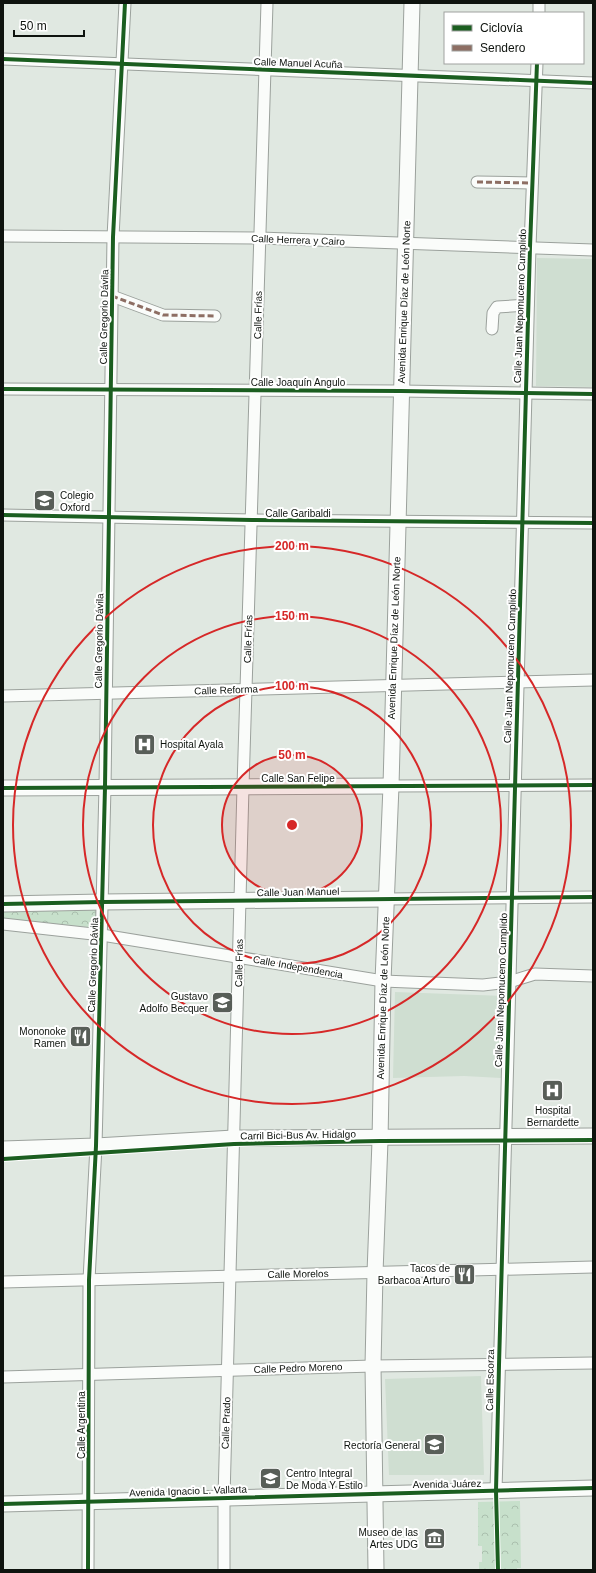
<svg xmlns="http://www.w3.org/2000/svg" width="596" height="1573" font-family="Helvetica,sans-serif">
	<defs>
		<pattern id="park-crowns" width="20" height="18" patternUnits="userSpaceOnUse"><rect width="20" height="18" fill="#c7e0cb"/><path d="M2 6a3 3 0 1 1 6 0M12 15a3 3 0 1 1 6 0" fill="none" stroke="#aabfad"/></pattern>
	</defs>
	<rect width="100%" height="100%" fill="#e0e8e1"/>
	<g fill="#cfded1">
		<polygon points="537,258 593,259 593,387 536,386"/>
		<polygon points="395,992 505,996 501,1078 464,1076 393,1078"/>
		<polygon points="481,1376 484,1475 389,1475 385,1379"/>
	</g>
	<g fill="url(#park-crowns)">
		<polygon points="99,909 98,928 3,919 3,911"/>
		<polygon points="520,1501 521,1568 517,1568 517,1570 479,1570 479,1562 482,1562 482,1546 478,1546 478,1502"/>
	</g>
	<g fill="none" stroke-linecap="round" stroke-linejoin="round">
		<defs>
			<g id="minor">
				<polyline points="539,13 539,3"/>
				<polyline points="3,59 593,83"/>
				<polyline points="477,182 532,183"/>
				<polyline points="3,236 260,238 593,250"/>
				<polyline points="112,296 163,315 215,316"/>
				<polyline points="492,329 493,313 497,307 528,305"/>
				<polyline points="3,389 401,391 593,394"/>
				<polyline points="3,515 252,520 593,523"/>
				<polyline points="3,696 593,680"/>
				<polyline points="391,786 593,785"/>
				<polyline points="386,899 593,897"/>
				<polyline points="3,924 102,935 383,981 483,985 509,982 535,974 593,976"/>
				<polyline points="3,1282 593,1267"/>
				<polyline points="3,1377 373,1366 593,1363"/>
				<polyline points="496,1491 530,247 537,63"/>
				<polyline points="88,1570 89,1280 96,1146 105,787 113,237 125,3"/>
				<polyline points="224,1570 224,1498 243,787 267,3"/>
			</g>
			<g id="secondary">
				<polyline points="3,788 391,786"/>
				<polyline points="3,904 102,902 386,899"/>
				<polyline points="3,1149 96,1146 234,1138 593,1136"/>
				<polyline points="3,1504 593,1488"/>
				<polyline points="376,1570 373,1366 375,1273 380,1141 383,981 391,786 412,3"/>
			</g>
		</defs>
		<use href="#minor" stroke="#9ba19c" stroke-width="13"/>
		<use href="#secondary" stroke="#9ba19c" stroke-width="17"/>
		<use href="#minor" stroke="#fafcfa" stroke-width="11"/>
		<use href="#secondary" stroke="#fafcfa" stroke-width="15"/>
		<g stroke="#8d6e63" stroke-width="3" stroke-dasharray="6 3" stroke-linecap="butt">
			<polyline points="477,182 532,183"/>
			<polyline points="112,296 163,315 215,316"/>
		</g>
		<defs>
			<g id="cycleway">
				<polyline points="3,59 593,83"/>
				<polyline points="3,389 401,391 593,394"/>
				<polyline points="3,515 252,520 593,523"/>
				<polyline points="3,788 593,785"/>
				<polyline points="3,904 102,902 593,897"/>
				<polyline points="3,1159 234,1144 380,1141 593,1140"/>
				<polyline points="3,1504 593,1488"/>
				<polyline points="88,1570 89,1280 96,1146 105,787 113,237 125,3"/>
				<polyline points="498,1570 496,1491 499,1365 530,247 537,63"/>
			</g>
		</defs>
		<use href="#cycleway" stroke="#fff" stroke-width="6"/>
		<use href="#cycleway" stroke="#1b5e20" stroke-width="4"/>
	</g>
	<circle cx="292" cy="825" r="70" fill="#d62828" fill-opacity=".12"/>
	<g fill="none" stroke="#d62828" stroke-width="2">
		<circle cx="292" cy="825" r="70"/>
		<circle cx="292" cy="825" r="139"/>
		<circle cx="292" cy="825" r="209"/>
		<circle cx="292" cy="825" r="279"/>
	</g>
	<defs>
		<symbol id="school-square" viewBox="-11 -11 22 22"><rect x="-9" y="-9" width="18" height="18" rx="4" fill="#585e58" stroke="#fff"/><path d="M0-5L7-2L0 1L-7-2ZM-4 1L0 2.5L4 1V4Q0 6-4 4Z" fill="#fff"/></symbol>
		<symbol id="hospital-square" viewBox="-11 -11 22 22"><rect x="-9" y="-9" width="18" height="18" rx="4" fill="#585e58" stroke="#fff"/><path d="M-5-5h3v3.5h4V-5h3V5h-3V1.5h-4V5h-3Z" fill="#fff"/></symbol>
		<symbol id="restaurant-square" viewBox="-11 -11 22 22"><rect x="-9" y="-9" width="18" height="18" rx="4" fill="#585e58" stroke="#fff"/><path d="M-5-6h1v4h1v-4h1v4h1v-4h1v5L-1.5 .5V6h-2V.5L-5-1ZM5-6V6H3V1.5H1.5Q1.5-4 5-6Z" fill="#fff"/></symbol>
		<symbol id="university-square" viewBox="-11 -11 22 22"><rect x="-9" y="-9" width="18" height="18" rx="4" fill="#585e58" stroke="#fff"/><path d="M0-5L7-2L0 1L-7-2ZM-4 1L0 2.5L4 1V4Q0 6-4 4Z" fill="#fff"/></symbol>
		<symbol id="museum-square" viewBox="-11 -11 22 22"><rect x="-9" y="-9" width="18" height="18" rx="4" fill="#585e58" stroke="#fff"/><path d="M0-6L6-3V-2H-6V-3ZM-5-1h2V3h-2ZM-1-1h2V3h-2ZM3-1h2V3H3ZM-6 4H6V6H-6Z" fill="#fff"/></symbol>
	</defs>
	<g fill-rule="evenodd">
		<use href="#school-square" x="32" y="488" width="25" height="25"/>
		<use href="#hospital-square" x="132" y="732" width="25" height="25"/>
		<use href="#school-square" x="210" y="990" width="25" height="25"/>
		<use href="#restaurant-square" x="68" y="1024" width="25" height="25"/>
		<use href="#hospital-square" x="540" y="1078" width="25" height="25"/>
		<use href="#restaurant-square" x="452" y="1262" width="25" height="25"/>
		<use href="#university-square" x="422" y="1432" width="25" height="25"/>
		<use href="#university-square" x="258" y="1466" width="25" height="25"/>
		<use href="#museum-square" x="422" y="1526" width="25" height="25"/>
	</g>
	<g text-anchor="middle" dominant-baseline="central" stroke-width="4" stroke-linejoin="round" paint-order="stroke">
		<g font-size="10" fill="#0e130e" stroke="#fff">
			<text transform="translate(298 63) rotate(2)">Calle Manuel Acuña</text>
			<text transform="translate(298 240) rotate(2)">Calle Herrera y Cairo</text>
			<text transform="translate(404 302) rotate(-88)">Avenida Enrique Díaz de León Norte</text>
			<text transform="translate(520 306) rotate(-88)">Calle Juan Nepomuceno Cumplido</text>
			<text transform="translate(258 315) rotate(-89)">Calle Frías</text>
			<text transform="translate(104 317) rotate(-89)">Calle Gregorio Dávila</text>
			<text x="298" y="382">Calle Joaquín Angulo</text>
			<text x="298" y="513">Calle Garibaldi</text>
			<text transform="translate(394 638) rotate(-88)">Avenida Enrique Díaz de León Norte</text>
			<text transform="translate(248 639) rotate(-88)">Calle Frías</text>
			<text transform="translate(99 641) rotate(-89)">Calle Gregorio Dávila</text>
			<text transform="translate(510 666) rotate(-88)">Calle Juan Nepomuceno Cumplido</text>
			<text transform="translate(226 690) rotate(-2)">Calle Reforma</text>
			<text x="298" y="778">Calle San Felipe</text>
			<text transform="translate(298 892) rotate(-1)">Calle Juan Manuel</text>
			<text transform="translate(239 963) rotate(-89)">Calle Frías</text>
			<text transform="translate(93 965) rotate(-88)">Calle Gregorio Dávila</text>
			<text transform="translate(298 967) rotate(10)">Calle Independencia</text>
			<text transform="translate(501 990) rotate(-88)">Calle Juan Nepomuceno Cumplido</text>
			<text transform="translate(383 998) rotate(-88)">Avenida Enrique Díaz de León Norte</text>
			<text transform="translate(298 1135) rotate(-1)">Carril Bici-Bus Av. Hidalgo</text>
			<text transform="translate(298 1274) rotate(-1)">Calle Morelos</text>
			<text transform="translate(298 1368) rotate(-2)">Calle Pedro Moreno</text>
			<text transform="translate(490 1380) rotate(-89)">Calle Escorza</text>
			<text transform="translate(226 1423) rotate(-88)">Calle Prado</text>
			<text transform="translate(81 1425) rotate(-90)">Calle Argentina</text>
			<text transform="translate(447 1484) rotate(-1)">Avenida Juárez</text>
			<text transform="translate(188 1491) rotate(-2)">Avenida Ignacio L. Vallarta</text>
		</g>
		<g font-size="10" fill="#0e130e" stroke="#fff" text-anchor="end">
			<text x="60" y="495" text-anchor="start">Colegio<tspan x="60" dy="12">Oxford</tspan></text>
			<text x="160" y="744" text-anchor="start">Hospital Ayala</text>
			<text x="208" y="996">Gustavo<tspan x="208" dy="12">Adolfo Becquer</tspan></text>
			<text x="66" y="1031">Mononoke<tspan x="66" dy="12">Ramen</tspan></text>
			<text x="553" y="1110" text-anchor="middle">Hospital<tspan x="553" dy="12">Bernardette</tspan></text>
			<text x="450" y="1268">Tacos de<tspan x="450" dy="12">Barbacoa Arturo</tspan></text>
			<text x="420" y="1445">Rectoría General</text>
			<text x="286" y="1473" text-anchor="start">Centro Integral<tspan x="286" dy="12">De Moda Y Estilo</tspan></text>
			<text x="418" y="1532">Museo de las<tspan x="418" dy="12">Artes UDG</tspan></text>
		</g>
	</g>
	<circle cx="292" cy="825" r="6" fill="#d62828" stroke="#fff" stroke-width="2"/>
	<g font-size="12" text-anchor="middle" font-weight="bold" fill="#d62828" stroke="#fff" stroke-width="4" stroke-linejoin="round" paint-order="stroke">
		<text x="292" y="550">200 m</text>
		<text x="292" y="620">150 m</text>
		<text x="292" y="690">100 m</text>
		<text x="292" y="759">50 m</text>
	</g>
	<rect width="596" height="1573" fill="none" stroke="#0e130e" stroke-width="8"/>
	<rect x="444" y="12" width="140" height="52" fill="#ffffff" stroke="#9fa19f"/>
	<rect x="452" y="25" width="20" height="6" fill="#1b5e20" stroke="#9fa19f"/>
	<text x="480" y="32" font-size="12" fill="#0e130e">Ciclovía</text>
	<rect x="452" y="45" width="20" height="6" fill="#8d6e63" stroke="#9fa19f"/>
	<text x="480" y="52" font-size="12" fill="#0e130e">Sendero</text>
	<path d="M14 30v6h70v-6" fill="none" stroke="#0e130e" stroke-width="2"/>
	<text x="20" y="30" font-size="12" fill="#0e130e" stroke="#ffffff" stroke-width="3" paint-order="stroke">50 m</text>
</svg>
